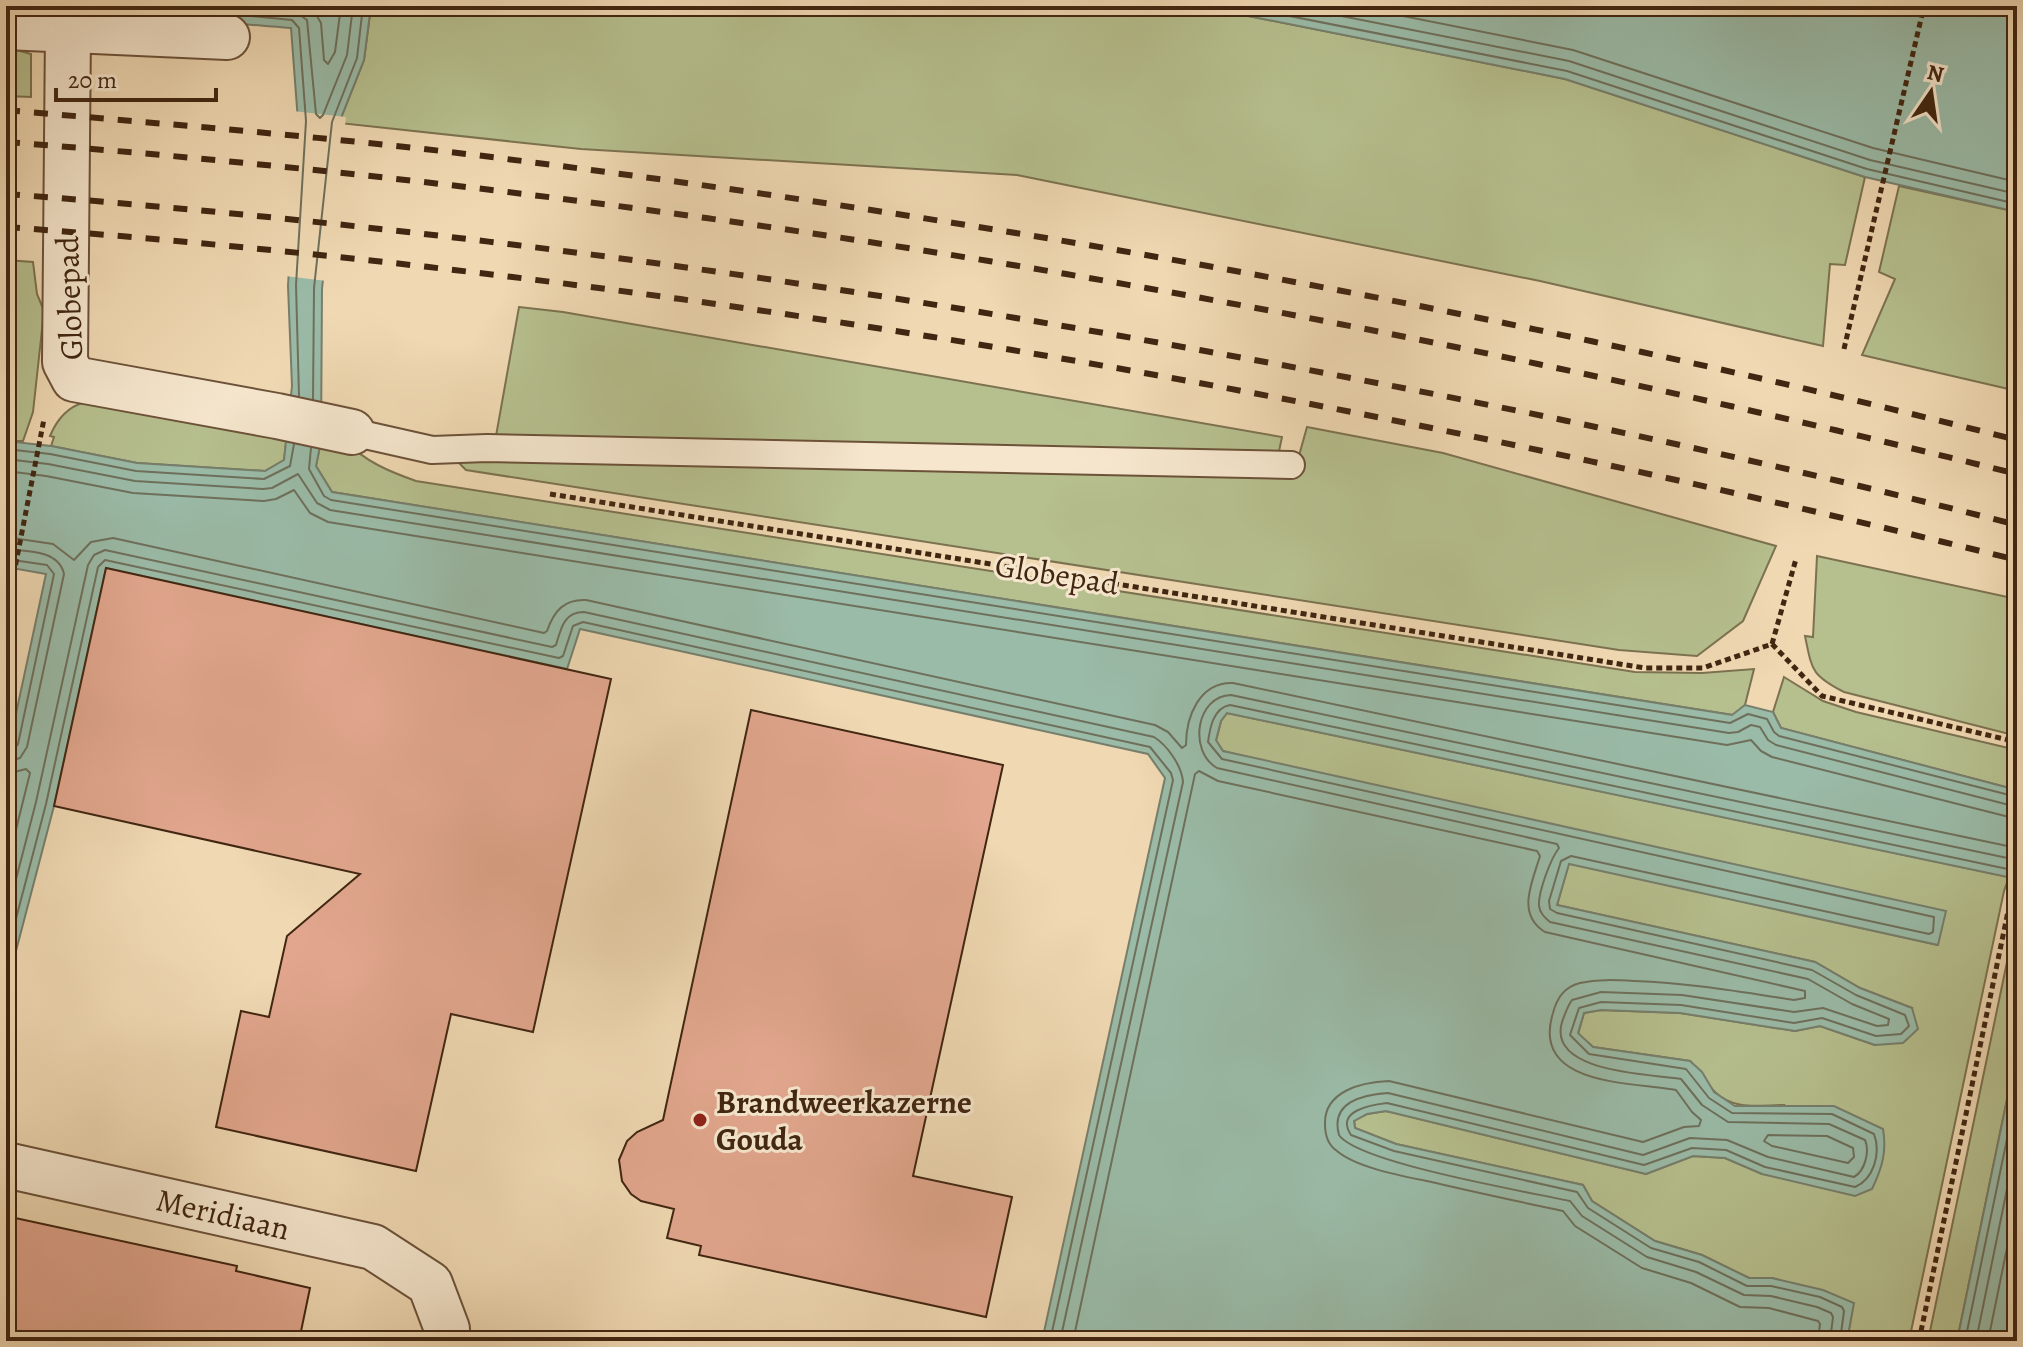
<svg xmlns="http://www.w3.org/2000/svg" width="2023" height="1347" font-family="Alegreya,serif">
	<rect width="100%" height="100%" fill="#efd8b2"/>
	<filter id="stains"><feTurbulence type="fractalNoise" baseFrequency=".0025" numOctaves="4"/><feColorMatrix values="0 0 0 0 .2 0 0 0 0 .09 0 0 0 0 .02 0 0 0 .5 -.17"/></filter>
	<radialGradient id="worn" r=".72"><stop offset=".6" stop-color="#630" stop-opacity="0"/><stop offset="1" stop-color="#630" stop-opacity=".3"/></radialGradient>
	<g fill="#b6bf8e" stroke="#7c7250" stroke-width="2">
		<polygon points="371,6 1198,6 1565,79 1865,177 1845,265 1830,264 1823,346 1540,281 1017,175 581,149 339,123 364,60"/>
		<polygon points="6,47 31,54 31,97 6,96"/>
		<polygon points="1899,186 2017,212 2017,391 1862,355 1895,279 1879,272"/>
		<polygon points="6,260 33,262 37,294 44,311 33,412 23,441 6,441"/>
		<polygon points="519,307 563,312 1282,437 1278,456 496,436"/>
		<path d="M85,402L287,434L284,460L265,471L137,463L51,446L54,437L50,436C57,419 67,407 85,402Z"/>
		<polygon points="1307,427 1443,453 1776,546 1743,621 1697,656 1619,650 466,470 458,462 451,460 451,458 1293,477"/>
		<path d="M344,440C366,462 388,471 416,481L1635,672L1702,673L1754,669L1745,705L1733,715L332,492L316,466L321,441Z"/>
		<path d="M1817,556L2017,599V736L1844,692C1811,675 1812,670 1805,636L1813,637Z"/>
		<polygon points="1784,677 1823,701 1856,712 2017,750 2017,790 1781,728 1773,712"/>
		<path d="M1227,713L2009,877L2004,891L1909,1341H1847L1853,1303L1772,1278H1749L1702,1255L1655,1241L1592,1201L1583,1185L1396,1144L1355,1128L1354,1120L1367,1114L1386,1111L1646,1174L1693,1156L1725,1158L1762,1174L1784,1105C1760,1105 1734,1111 1715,1092C1706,1083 1700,1071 1690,1061L1593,1047L1578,1034L1584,1013L1601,1010L1680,1013L1795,1031L1820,1026L1875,1045L1912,1008L1860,988L1815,962L1557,905L1569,863L1938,945L1223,751L1216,741L1221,721Z"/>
		<polygon points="2017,914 2017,1051 1957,1341 1928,1341"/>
	</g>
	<g fill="#9abba8" stroke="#767f6c" stroke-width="2">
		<path d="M122,6H371L364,60L339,123L322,289L321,441L316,466L332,492L1732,715L1745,705L1773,712L1781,728L2017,790V879L1227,713L1221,721L1216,740L1223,751L1946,911L1938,945L1569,864L1557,905L1815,962L1860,988L1912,1008L1918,1029L1903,1043L1875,1045L1820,1026L1795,1031L1680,1013L1601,1010L1584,1013L1578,1033L1593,1047L1690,1061L1702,1072L1714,1092L1735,1106H1834L1883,1129C1887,1152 1882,1168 1872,1189L1855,1196L1762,1174L1725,1158L1693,1156L1646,1174L1386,1111L1367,1114L1354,1121L1355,1128L1396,1144L1583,1185L1592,1201L1655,1241L1702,1255L1749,1278H1772L1823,1290L1854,1303L1847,1341H1042L1165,778L1148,754L580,629L567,669L106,568L54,806L6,989V760L46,574L6,567V441L51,446L137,463L265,471L284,460L292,386L288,286L298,121L291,28C261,25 140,19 122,6Z"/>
		<polygon points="1198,6 2017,6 2017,212 1865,177 1565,79"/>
		<polygon points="2017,1051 2017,1341 1957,1341"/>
	</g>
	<polygon fill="#efd8b2" points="293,111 346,117 327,281 285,276"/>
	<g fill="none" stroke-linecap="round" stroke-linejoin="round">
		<g stroke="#6e705c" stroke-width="2">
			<polyline points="251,6 294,11 307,20 316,114 320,118 323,115 347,55 353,6"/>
			<polyline points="311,6 321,23 324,60 328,64 335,52 341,6"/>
			<polyline points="1239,6 1567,71 1867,169 2017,204"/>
			<polyline points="1291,6 1569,61 1870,160 2017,194"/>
			<polyline points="1353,6 1573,50 1873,148 2017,182"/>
			<polyline points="232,14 292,20 299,28 306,121 296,285 299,396"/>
			<polyline points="313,399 314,288 332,122 357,58 363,6"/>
			<polyline points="311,448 309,469 324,496 331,500 1730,723 1748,714 1767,719 1774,732 1779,736 2017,797"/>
			<polyline points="6,449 50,454 136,471 264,479 290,466 294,444"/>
			<polyline points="6,459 48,464 135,481 263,489 272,488 298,474 317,503 330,510 1729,733 1738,732 1751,725 1760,727 1768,740 1776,745 2017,807"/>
			<polyline points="6,471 46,476 133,493 264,501 276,499 294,490 310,513 328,522 1727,745 1751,740 1761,751 1772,757 2017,819"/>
			<path d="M6,537L53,544L74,560L91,542L113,538L544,633L547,631C554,611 564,599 586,600L1155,725L1168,732L1182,748L1186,745C1186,717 1199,682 1233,683L2017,848"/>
			<path d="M6,549C27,551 59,550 64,574L27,747L20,758L6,762"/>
			<polyline points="6,559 47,565 54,574 18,744 13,750 6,751"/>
			<polyline points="6,774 26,769 30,773 6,870"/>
			<path d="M6,918L36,802L88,565L94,555L105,550L552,647L556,645C561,628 564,612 584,612L1154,737C1167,745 1182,766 1183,782L1060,1341"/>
			<polyline points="6,957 46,804 98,567 105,560 559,658 563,656 573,626 583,622 1150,747 1171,773 1173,780 1050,1341"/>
			<polygon points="1768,1135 1827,1136 1853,1148 1854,1157 1848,1163 1772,1146 1764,1141"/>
			<path d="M1073,1341L1195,774L1199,771L1218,781L1537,851L1540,856C1532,883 1516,914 1545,932L1805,991V998L1794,1000C1741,992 1689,983 1635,981C1616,980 1598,979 1580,983C1564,987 1557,998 1553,1013C1530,1086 1631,1082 1676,1090L1692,1112L1701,1120L1699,1126L1684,1127L1643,1142L1389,1081C1362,1082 1324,1091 1325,1124C1325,1135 1328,1145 1337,1151C1358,1169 1409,1177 1436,1183C1478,1193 1521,1202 1563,1211L1575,1226L1642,1268L1691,1283L1740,1307L1769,1308L1818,1321L1820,1324L1818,1341"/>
			<path d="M1830,1341L1833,1317L1831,1313L1817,1307L1771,1296L1744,1295L1696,1272L1647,1257L1582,1216L1570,1201C1529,1192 1358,1163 1339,1135C1330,1102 1362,1095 1388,1093L1643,1155L1690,1138L1727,1140L1768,1157L1854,1177C1865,1171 1870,1151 1865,1140L1829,1124L1728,1122L1702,1105L1681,1079C1651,1074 1547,1073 1562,1022C1565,1014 1567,1007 1572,1000L1601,992L1682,995L1794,1012L1823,1008L1877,1026L1888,1025L1889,1019L1852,1004L1808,979L1550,922C1544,917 1540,913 1539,906C1538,892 1551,858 1559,848L1557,844L1217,768C1188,751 1196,696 1231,695L2017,860"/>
			<path d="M1840,1341L1844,1311L1842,1307L1820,1297L1771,1286H1747L1699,1262L1651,1248L1588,1208L1577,1192L1394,1151L1351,1135C1335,1111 1370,1105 1387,1103L1644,1165L1692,1148L1726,1150L1765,1167L1855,1187C1874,1179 1881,1153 1874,1134L1832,1114L1732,1113L1709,1098L1686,1069L1589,1054L1570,1035L1579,1008L1601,1002L1681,1005L1794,1023L1822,1018L1876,1036L1901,1034L1909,1026L1905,1015L1856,995L1812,970L1557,913L1550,909L1549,901L1561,861L1571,856L1929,934L1933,932L1934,917L1222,759L1208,742C1210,728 1213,708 1230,705L2017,871"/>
			<polyline points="1965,1341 2017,1091"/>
			<polyline points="1976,1341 2017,1140"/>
			<polyline points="1988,1341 2017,1199"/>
		</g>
	</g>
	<g fill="#e1a68d" stroke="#412611" stroke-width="2">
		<polygon points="106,568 611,679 533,1032 451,1014 416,1171 216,1127 241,1011 269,1017 287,936 360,874 54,806"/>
		<polygon points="751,710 1003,765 913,1176 1012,1197 986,1317 699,1255 701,1246 667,1238 674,1209 641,1201 631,1194 622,1181 619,1160 627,1141 637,1132 663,1120"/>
		<polygon points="6,1216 237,1266 236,1271 310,1288 299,1341 6,1341"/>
	</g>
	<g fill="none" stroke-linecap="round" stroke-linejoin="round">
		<defs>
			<polyline id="service" points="352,432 432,450 487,448 1291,465"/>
			<g id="minor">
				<polyline points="6,27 227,37"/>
				<polyline points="68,30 65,362 74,379 277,416 352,432"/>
				<polyline points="6,1165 373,1247 430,1284 447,1329 445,1341"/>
			</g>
		</defs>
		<use href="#service" stroke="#6c5239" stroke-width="30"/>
		<use href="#minor" stroke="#6c5239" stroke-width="48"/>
		<g stroke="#412611" stroke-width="5" stroke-dasharray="6 4" stroke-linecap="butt">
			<polyline points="1844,349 1924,6"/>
			<polyline points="550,494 1645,668 1703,668 1772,644"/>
			<polyline points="6,614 44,419"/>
			<polyline points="1772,644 1822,696 2017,742"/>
			<polyline points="1772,644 1796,559"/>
			<polyline points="1919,1341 2017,868"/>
		</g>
		<use href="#service" stroke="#f5e6cd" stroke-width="26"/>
		<use href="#minor" stroke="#f5e6cd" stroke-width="44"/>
		<g stroke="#412611" stroke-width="6" stroke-dasharray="14 14" stroke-linecap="butt">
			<path d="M6,110C163,124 319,136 475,155C995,220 1510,312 2017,440"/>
			<path d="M6,142C685,194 1357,310 2017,474"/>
			<path d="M6,194C408,224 809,279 1205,351C1477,400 1749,456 2017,525"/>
			<path d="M6,227C685,277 1357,397 2017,560"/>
		</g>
	</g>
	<circle fill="#8f2418" stroke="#f5e6cd" stroke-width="3" cx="700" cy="1120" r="8"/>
	<g text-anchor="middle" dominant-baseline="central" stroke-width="6" stroke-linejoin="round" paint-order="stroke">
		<g font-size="32" fill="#412611" stroke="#f5e6cd">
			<text transform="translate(69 298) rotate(-92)">Globepad</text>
			<text transform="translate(1057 574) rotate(9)">Globepad</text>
			<text transform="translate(223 1214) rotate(13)">Meridiaan</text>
		</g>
		<g font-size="32" font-weight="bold" fill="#412611" stroke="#f5e6cd" text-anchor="start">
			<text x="716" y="1102">Brandweerkazerne<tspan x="716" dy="37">Gouda</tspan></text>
		</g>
	</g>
	<rect width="2023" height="1347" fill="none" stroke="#efd8b2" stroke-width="32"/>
	<rect x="8" y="8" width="2007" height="1331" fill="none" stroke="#412611" stroke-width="4"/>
	<rect x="16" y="16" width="1991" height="1315" fill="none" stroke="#412611" stroke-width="2"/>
	<g transform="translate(1931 92) rotate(13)" stroke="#f5e6cd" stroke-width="6" paint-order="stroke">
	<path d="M0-6L14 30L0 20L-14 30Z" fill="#412611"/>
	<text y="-12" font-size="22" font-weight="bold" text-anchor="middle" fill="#412611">N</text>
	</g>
	<path d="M56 88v12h160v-12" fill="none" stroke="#412611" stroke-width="4"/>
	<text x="68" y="88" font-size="24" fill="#412611" stroke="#f5e6cd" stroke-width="6" paint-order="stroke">20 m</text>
	<rect width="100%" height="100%" filter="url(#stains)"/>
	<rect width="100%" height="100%" fill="url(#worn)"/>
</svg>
